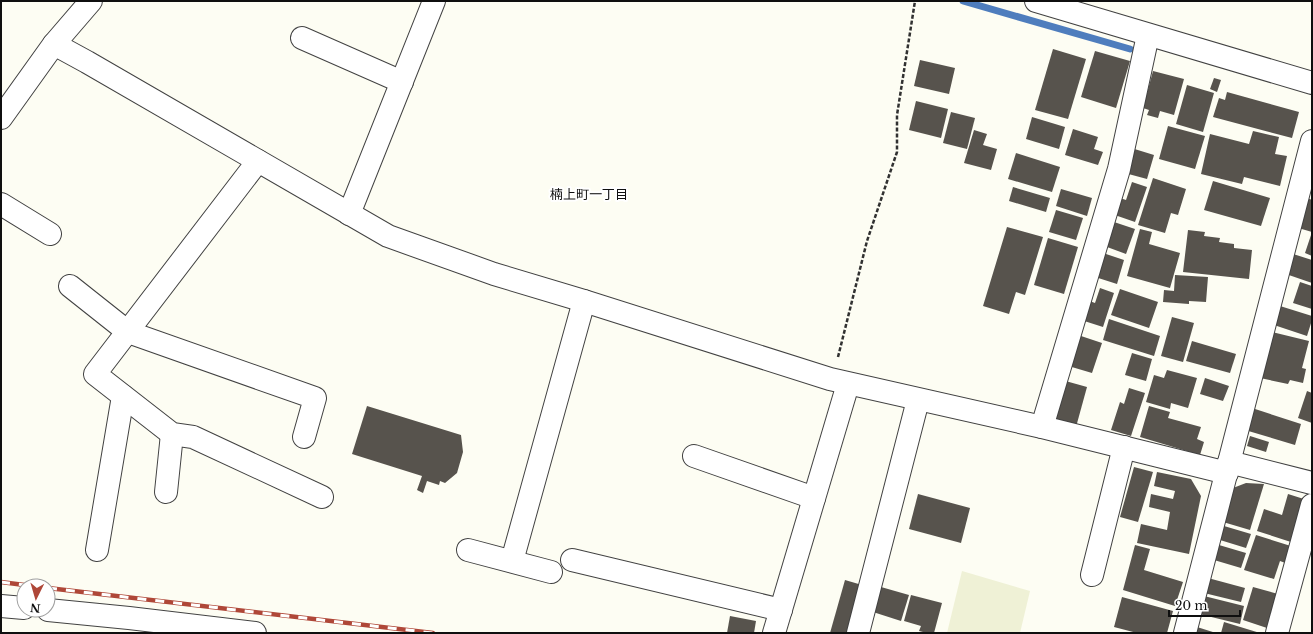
<svg xmlns="http://www.w3.org/2000/svg" width="1313" height="634" font-family="'Libre Baskerville','Noto Sans JP',serif">
	<rect width="100%" height="100%" fill="#fdfdf3"/>
	<polygon fill="#eff1d6" points="962,571 1030,591 1020,633 947,633"/>
	<g fill="none" stroke-linecap="round" stroke-linejoin="round">
		<polyline stroke="#4e7dbd" stroke-width="7" points="963,1 1130,49"/>
	</g>
	<g fill="#57534d">
		<polygon points="1053,49 1086,59 1068,119 1035,110"/>
		<polygon points="1095,51 1130,61 1116,108 1081,97"/>
		<polygon points="920,60 955,68 949,94 914,86"/>
		<polygon points="1153,71 1184,79 1174,115 1160,111 1158,118 1147,115 1149,110 1143,108"/>
		<polygon points="1214,78 1221,80 1217,92 1210,89"/>
		<polygon points="1187,85 1214,93 1203,132 1176,124"/>
		<polygon points="1227,92 1299,112 1292,138 1213,117 1219,98 1225,100"/>
		<polygon points="916,101 948,109 941,138 909,130"/>
		<polygon points="951,112 975,118 967,149 943,143"/>
		<polygon points="1032,117 1065,127 1059,149 1026,139"/>
		<polygon points="1168,126 1205,136 1195,169 1159,159"/>
		<polygon points="1073,129 1098,137 1094,149 1103,152 1098,165 1065,155"/>
		<polygon points="974,130 987,134 983,145 997,149 991,170 964,163"/>
		<polygon points="1253,131 1279,137 1275,154 1287,156 1280,186 1244,177 1242,184 1201,174 1210,134 1249,144"/>
		<polygon points="1128,147 1154,155 1147,179 1121,172"/>
		<polygon points="1016,153 1060,167 1052,192 1008,179"/>
		<polygon points="1153,178 1186,189 1178,215 1171,213 1165,233 1138,225"/>
		<polygon points="1213,181 1270,198 1261,226 1204,210"/>
		<polygon points="1132,182 1147,187 1135,222 1109,213 1114,196 1126,200"/>
		<polygon points="1013,187 1050,198 1046,212 1009,201"/>
		<polygon points="1061,189 1092,198 1087,216 1056,206"/>
		<polygon points="1305,197 1312,200 1312,232 1295,227"/>
		<polygon points="1056,210 1083,218 1076,240 1049,232"/>
		<polygon points="1108,220 1135,229 1126,254 1099,244"/>
		<polygon points="1007,227 1043,237 1025,295 1016,292 1009,314 983,306"/>
		<polygon points="1140,229 1152,232 1149,244 1180,253 1170,288 1127,276"/>
		<polygon points="1188,230 1205,232 1204,236 1220,238 1219,242 1234,244 1234,248 1252,250 1249,279 1183,272"/>
		<polygon points="1311,235 1312,236 1312,256 1305,253"/>
		<polygon points="1048,238 1078,247 1064,294 1034,285"/>
		<polygon points="1100,252 1124,260 1117,284 1092,276"/>
		<polygon points="1290,253 1312,260 1312,283 1283,273"/>
		<polygon points="1175,275 1208,277 1206,302 1189,301 1189,304 1163,302 1164,290 1174,291"/>
		<polygon points="1300,282 1312,286 1312,309 1293,303"/>
		<polygon points="1100,288 1114,293 1103,327 1078,319 1084,299 1095,303"/>
		<polygon points="1120,289 1158,302 1149,328 1111,315"/>
		<polygon points="1280,306 1312,316 1312,320 1307,336 1274,325"/>
		<polygon points="1172,317 1194,323 1183,362 1161,356"/>
		<polygon points="1109,319 1160,336 1154,356 1103,340"/>
		<polygon points="1272,332 1309,341 1302,368 1306,369 1303,383 1290,380 1288,384 1260,378"/>
		<polygon points="1075,334 1102,343 1092,373 1065,365"/>
		<polygon points="1192,341 1236,354 1230,373 1186,361"/>
		<polygon points="1132,353 1152,359 1146,381 1125,375"/>
		<polygon points="1167,370 1197,378 1188,408 1171,403 1170,409 1146,402 1154,375 1164,378"/>
		<polygon points="1205,378 1229,386 1223,401 1200,394"/>
		<polygon points="1062,380 1087,387 1076,427 1051,420"/>
		<polygon points="1129,388 1145,393 1131,436 1111,430 1120,402 1124,404"/>
		<polygon points="1307,391 1312,393 1312,423 1298,418"/>
		<polygon points="367,406 461,435 463,452 457,473 445,483 440,481 439,485 427,481 423,493 417,490 422,476 352,454"/>
		<polygon points="1149,406 1170,412 1168,418 1201,427 1197,439 1204,442 1200,455 1140,437"/>
		<polygon points="1252,408 1301,424 1295,445 1245,430"/>
		<polygon points="1250,436 1269,442 1266,452 1247,446"/>
		<polygon points="1134,467 1153,472 1138,522 1120,517"/>
		<polygon points="1157,472 1191,479 1201,496 1189,554 1137,543 1141,524 1167,530 1170,512 1149,507 1151,494 1173,499 1175,491 1154,486"/>
		<polygon points="1246,483 1264,484 1250,530 1223,522 1233,488"/>
		<polygon points="918,494 970,508 961,543 909,529"/>
		<polygon points="1288,494 1307,500 1294,543 1257,531 1264,509 1282,515"/>
		<polygon points="1224,526 1251,534 1246,548 1220,540"/>
		<polygon points="1256,535 1294,547 1288,564 1280,561 1274,579 1244,570"/>
		<polygon points="1135,545 1150,549 1144,570 1183,582 1175,606 1123,590"/>
		<polygon points="1219,545 1246,553 1241,568 1214,560"/>
		<polygon points="1208,578 1245,588 1241,602 1204,593"/>
		<polygon points="845,580 862,585 849,633 830,633"/>
		<polygon points="881,587 909,595 901,621 873,612"/>
		<polygon points="1253,587 1278,594 1267,628 1243,620"/>
		<polygon points="911,595 942,603 934,633 927,633 919,631 921,626 904,621"/>
		<polygon points="1204,596 1244,606 1240,624 1199,614"/>
		<polygon points="1122,597 1173,611 1167,633 1137,633 1114,627"/>
		<polygon points="730,616 756,621 754,633 727,633"/>
		<polygon points="1224,622 1260,633 1221,633"/>
		<polygon points="1197,627 1216,633 1195,633"/>
	</g>
	<g fill="none" stroke-linecap="round" stroke-linejoin="round">
		<defs>
			<g id="minor">
				<polyline points="1036,1 1312,83"/>
				<polyline points="302,38 402,82"/>
				<polyline points="54,44 87,62 388,236 494,274 584,301 830,379 1042,427 1227,473"/>
				<polyline points="1,118 54,44 91,1"/>
				<polyline points="258,161 95,374 172,434 193,437 322,497"/>
				<polyline points="1,204 50,234"/>
				<polyline points="349,214 434,1"/>
				<polyline points="70,286 128,332 315,398 304,437"/>
				<polyline points="1042,427 1119,169 1148,35"/>
				<polyline points="694,456 814,498"/>
				<polyline points="1229,462 1312,483"/>
				<polyline points="166,492 172,434"/>
				<polyline points="97,550 123,396"/>
				<polyline points="468,550 551,572"/>
				<polyline points="572,560 781,610"/>
				<polyline points="512,561 584,301"/>
				<polyline points="1092,575 1124,447"/>
				<polyline points="1,606 24,608"/>
				<polyline points="48,610 129,618 255,633"/>
				<polyline points="774,633 848,384"/>
				<polyline points="858,633 918,400"/>
				<polyline points="1185,633 1312,141"/>
				<polyline points="1277,633 1312,505"/>
			</g>
		</defs>
		<use href="#minor" stroke="#424242" stroke-width="24"/>
		<polyline stroke="#313131" stroke-width="2.5" stroke-dasharray="4 2" stroke-linecap="butt" points="838,357 867,241 897,152 897,115 915,1"/>
		<use href="#minor" stroke="#fff" stroke-width="22"/>
		<defs>
			<g id="rail">
				<polyline points="1,582 32,586"/>
				<polyline points="48,588 433,633"/>
			</g>
		</defs>
		<use href="#rail" stroke="#af4738" stroke-width="4.5"/>
		<use href="#rail" stroke="#fff" stroke-width="3" stroke-dasharray="9" stroke-linecap="butt"/>
	</g>
	<g text-anchor="middle" dominant-baseline="central" stroke-width="4" stroke-linejoin="round" paint-order="stroke">
		<g font-size="13" fill="#0f0f0f" stroke="#fff">
			<text x="589" y="194">楠上町一丁目</text>
		</g>
	</g>
	<rect width="1313" height="634" fill="none" stroke="#0f0f0f" stroke-width="4"/>
	<g transform="translate(36 598) rotate(185)"><circle r="19" fill="#ffffff" stroke="#9f9f9f"/>
	<path d="M0-3L7 15L0 10L-7 15Z" fill="#af4738"/>
	<text y="-6" font-size="11" font-weight="bold" text-anchor="middle" fill="#0f0f0f">N</text>
	</g>
	<path d="M1169 610v6h71v-6" fill="none" stroke="#0f0f0f" stroke-width="2"/>
	<text x="1175" y="610" font-size="12" fill="#0f0f0f" stroke="#ffffff" stroke-width="3" paint-order="stroke">20 m</text>
</svg>
